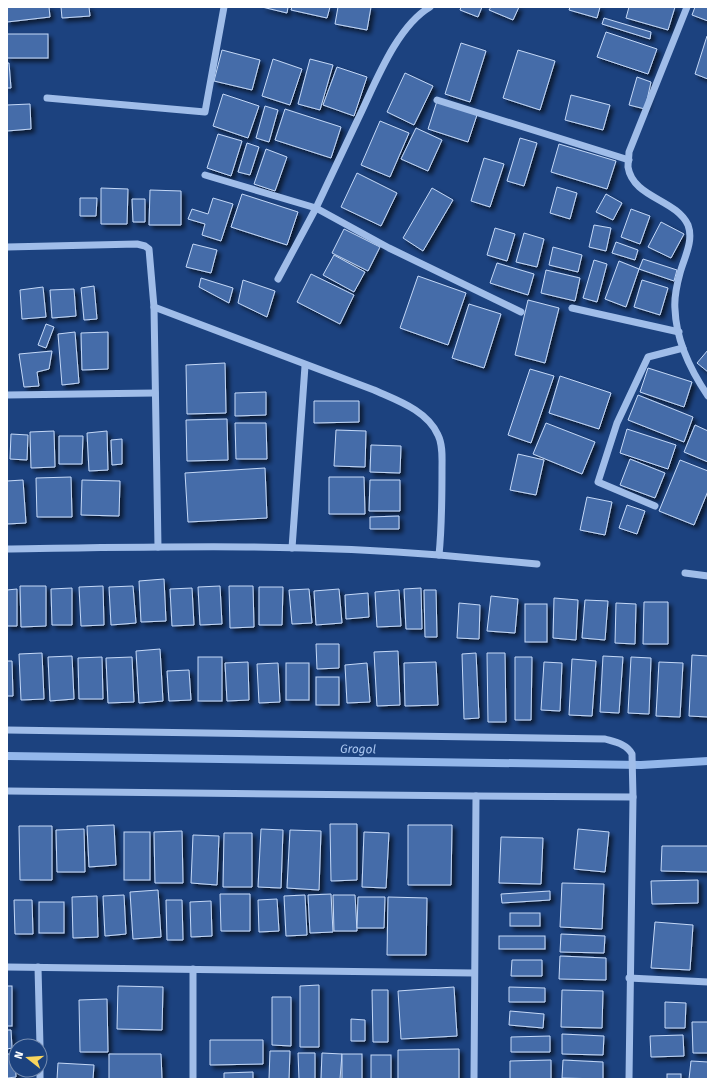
<svg xmlns="http://www.w3.org/2000/svg" width="715" height="1086" font-family="'Fira Sans',sans-serif">
	<defs>
		<filter id="shadow"><feDropShadow dx="3.5" dy="3.5" stdDeviation="2" flood-color="#0009"/></filter>
	</defs>
	<rect width="100%" height="100%" fill="#1c427f"/>
	<g fill="none" stroke-linecap="round" stroke-linejoin="round">
		<polyline stroke="#93b7eb" stroke-width="8" points="7,756 641,765 708,761"/>
	</g>
	<g fill="#446ca9" stroke="#c4d8f7" filter="url(#shadow)">
		<polygon points="7,7 49,7 50,17 7,22"/>
		<polygon points="61,7 89,7 90,16 62,18"/>
		<polygon points="262,7 288,7 287,13"/>
		<polygon points="292,7 330,7 327,18 291,10"/>
		<polygon points="338,7 371,7 367,30 335,24"/>
		<polygon points="461,7 482,7 478,17 460,10"/>
		<polygon points="491,7 519,7 513,20 489,10"/>
		<polygon points="570,7 600,7 597,18 569,10"/>
		<polygon points="629,7 675,7 668,30 626,18"/>
		<polygon points="695,7 708,7 708,21 692,15"/>
		<polygon points="604,18 651,32 650,39 602,24"/>
		<polygon points="606,32 657,49 648,74 597,57"/>
		<rect x="7" y="34" width="41" height="24"/>
		<polygon points="707,36 708,37 708,79 695,74"/>
		<polygon points="461,43 486,51 470,102 445,94"/>
		<polygon points="222,50 260,60 252,90 214,81"/>
		<polygon points="518,50 555,61 540,110 503,98"/>
		<polygon points="273,59 302,69 290,105 262,96"/>
		<polygon points="310,59 333,65 320,110 298,104"/>
		<polygon points="7,63 9,63 11,88 7,88"/>
		<polygon points="337,67 367,77 354,116 323,105"/>
		<polygon points="405,73 433,86 414,125 387,112"/>
		<polygon points="637,77 651,82 645,109 629,105"/>
		<polygon points="223,94 259,106 248,138 213,126"/>
		<polygon points="571,95 610,105 603,130 565,120"/>
		<polygon points="437,101 477,115 468,142 428,129"/>
		<polygon points="30,104 31,129 7,131 7,105"/>
		<polygon points="265,106 278,110 269,142 256,138"/>
		<polygon points="285,109 341,127 331,158 275,140"/>
		<polygon points="380,121 409,133 390,177 361,165"/>
		<polygon points="416,128 442,140 428,171 401,159"/>
		<polygon points="218,134 242,141 231,176 207,168"/>
		<polygon points="520,138 537,143 524,186 507,181"/>
		<polygon points="247,143 259,147 250,175 238,172"/>
		<polygon points="559,144 616,161 607,189 551,172"/>
		<polygon points="266,149 287,157 275,191 254,184"/>
		<polygon points="484,158 504,164 490,207 471,201"/>
		<polygon points="357,173 397,193 381,226 341,207"/>
		<polygon points="557,187 577,193 570,219 550,213"/>
		<polygon points="101,188 128,189 127,224 101,224"/>
		<polygon points="432,188 453,200 423,251 403,238"/>
		<polygon points="150,190 181,191 181,225 149,225"/>
		<polygon points="242,194 298,212 287,245 231,227"/>
		<polygon points="606,194 622,203 613,220 596,212"/>
		<polygon points="80,198 97,198 96,216 80,216"/>
		<polygon points="213,198 233,204 221,241 202,235 205,224 188,219 192,209 208,214"/>
		<polygon points="132,199 145,199 145,222 133,222"/>
		<polygon points="631,209 650,216 640,244 621,237"/>
		<polygon points="661,222 684,234 671,258 648,247"/>
		<polygon points="594,225 611,228 606,251 589,247"/>
		<polygon points="495,228 515,234 507,261 487,255"/>
		<polygon points="344,229 380,247 368,271 332,253"/>
		<polygon points="524,233 544,239 537,267 516,262"/>
		<polygon points="616,242 638,250 635,260 612,253"/>
		<polygon points="193,244 217,250 211,273 186,267"/>
		<polygon points="553,247 582,255 578,272 549,265"/>
		<polygon points="334,255 365,272 354,292 323,275"/>
		<polygon points="643,259 677,270 674,281 639,269"/>
		<polygon points="594,260 607,264 597,302 583,298"/>
		<polygon points="619,261 639,269 626,307 605,299"/>
		<polygon points="497,263 534,274 528,295 490,283"/>
		<polygon points="546,270 580,278 575,301 541,293"/>
		<polygon points="311,274 354,295 340,324 297,302"/>
		<polygon points="418,276 466,293 448,345 400,328"/>
		<polygon points="201,278 233,288 229,303 199,287"/>
		<polygon points="243,280 275,291 267,317 238,303"/>
		<polygon points="642,280 668,288 660,315 634,307"/>
		<polygon points="94,286 97,319 84,320 81,288"/>
		<polygon points="43,287 46,317 22,319 20,290"/>
		<polygon points="74,289 76,316 52,318 50,290"/>
		<polygon points="528,300 559,308 545,363 515,355"/>
		<polygon points="469,304 501,314 484,368 452,358"/>
		<polygon points="46,324 54,327 46,348 38,345"/>
		<polygon points="75,332 79,383 62,385 58,334"/>
		<polygon points="108,332 108,369 82,370 81,333"/>
		<polygon points="708,350 708,372 697,363"/>
		<polygon points="52,351 49,369 37,372 39,386 24,387 19,354"/>
		<polygon points="225,363 226,413 187,414 186,365"/>
		<polygon points="648,368 692,382 684,407 640,392"/>
		<polygon points="530,369 554,376 531,443 508,435"/>
		<polygon points="560,376 611,393 599,429 549,413"/>
		<polygon points="266,392 266,415 235,416 235,393"/>
		<polygon points="638,395 693,417 684,442 628,420"/>
		<polygon points="314,401 359,401 359,422 314,423"/>
		<polygon points="227,419 228,460 187,461 186,420"/>
		<polygon points="235,423 266,423 267,459 236,459"/>
		<polygon points="546,423 595,442 582,474 533,454"/>
		<polygon points="695,425 708,431 708,462 684,452"/>
		<polygon points="627,429 676,445 668,469 620,453"/>
		<polygon points="336,430 366,431 365,467 334,466"/>
		<polygon points="54,431 55,467 31,468 30,432"/>
		<polygon points="107,431 108,470 89,471 87,433"/>
		<polygon points="11,434 28,435 27,460 10,459"/>
		<polygon points="59,436 83,436 82,464 59,464"/>
		<polygon points="122,439 122,464 112,465 111,440"/>
		<polygon points="371,445 401,446 400,473 370,472"/>
		<polygon points="518,454 544,460 536,495 510,490"/>
		<polygon points="630,459 665,473 655,498 620,485"/>
		<polygon points="680,460 708,471 708,491 694,525 659,511"/>
		<polygon points="265,468 267,518 188,522 185,473"/>
		<polygon points="71,477 72,517 37,517 36,478"/>
		<polygon points="329,477 364,477 365,514 329,514"/>
		<polygon points="23,480 26,523 7,524 7,481"/>
		<polygon points="82,480 120,481 119,516 81,515"/>
		<polygon points="370,480 400,480 400,511 369,511"/>
		<polygon points="587,497 612,502 605,535 580,530"/>
		<polygon points="627,505 645,511 637,534 619,528"/>
		<polygon points="399,516 399,529 370,529 370,517"/>
		<polygon points="164,579 166,621 141,622 139,581"/>
		<polygon points="20,586 46,586 46,626 21,627"/>
		<polygon points="103,586 104,625 81,626 79,587"/>
		<polygon points="133,586 136,623 111,625 109,587"/>
		<polygon points="220,586 222,624 200,625 198,587"/>
		<polygon points="229,586 253,586 254,627 230,628"/>
		<polygon points="259,587 283,587 282,625 259,625"/>
		<polygon points="72,588 72,625 52,625 51,589"/>
		<polygon points="192,588 194,625 172,626 170,589"/>
		<polygon points="421,588 422,629 406,629 404,589"/>
		<polygon points="17,589 17,626 7,626 7,590"/>
		<polygon points="309,589 312,623 292,624 289,590"/>
		<polygon points="339,589 342,623 316,625 314,591"/>
		<polygon points="399,590 401,626 377,627 375,592"/>
		<polygon points="424,590 436,590 437,637 425,637"/>
		<polygon points="368,593 369,617 346,619 345,595"/>
		<polygon points="491,596 518,599 515,633 487,631"/>
		<polygon points="554,598 578,600 576,640 553,638"/>
		<polygon points="585,600 608,601 605,640 582,638"/>
		<polygon points="644,602 668,602 668,644 643,644"/>
		<polygon points="459,603 480,605 479,639 457,638"/>
		<polygon points="616,603 636,604 635,644 615,643"/>
		<rect x="525" y="604" width="22" height="38"/>
		<polygon points="316,644 339,644 339,668 317,669"/>
		<polygon points="160,649 163,701 139,703 136,651"/>
		<polygon points="398,651 400,705 377,706 374,652"/>
		<polygon points="42,653 44,699 21,700 19,654"/>
		<polygon points="476,653 479,718 464,719 462,654"/>
		<polygon points="487,653 505,653 506,722 488,722"/>
		<polygon points="692,655 708,656 708,717 689,716"/>
		<polygon points="72,656 74,699 50,701 48,657"/>
		<polygon points="603,656 623,657 619,713 600,712"/>
		<polygon points="102,657 103,699 79,699 78,658"/>
		<polygon points="132,657 134,702 108,703 106,658"/>
		<rect x="198" y="657" width="24" height="44"/>
		<polygon points="515,657 532,657 531,720 515,720"/>
		<polygon points="631,657 651,658 649,714 628,713"/>
		<polygon points="572,659 596,661 592,716 569,715"/>
		<polygon points="7,661 12,661 13,696 7,696"/>
		<polygon points="248,662 249,700 227,701 225,663"/>
		<polygon points="436,662 438,705 405,706 404,663"/>
		<polygon points="544,662 562,663 560,711 541,710"/>
		<polygon points="659,662 683,663 680,717 656,716"/>
		<polygon points="278,663 280,702 259,703 257,664"/>
		<rect x="286" y="663" width="23" height="37"/>
		<polygon points="367,663 370,702 347,703 345,665"/>
		<polygon points="189,670 191,700 169,701 167,671"/>
		<rect x="316" y="677" width="23" height="28"/>
		<polygon points="330,824 357,824 357,880 331,881"/>
		<polygon points="114,825 116,865 89,867 87,826"/>
		<polygon points="408,825 452,825 451,885 408,885"/>
		<polygon points="19,826 52,826 52,880 20,880"/>
		<polygon points="84,829 85,872 57,872 56,830"/>
		<polygon points="261,829 283,830 281,888 258,887"/>
		<polygon points="578,829 609,832 605,872 574,869"/>
		<polygon points="290,830 321,831 319,890 287,888"/>
		<polygon points="182,831 183,883 155,883 154,832"/>
		<rect x="124" y="832" width="26" height="48"/>
		<polygon points="364,832 389,833 386,888 362,887"/>
		<polygon points="224,833 252,833 252,887 223,887"/>
		<polygon points="193,835 219,836 217,885 191,883"/>
		<polygon points="501,837 543,838 541,884 499,883"/>
		<polygon points="662,846 708,846 708,872 661,871"/>
		<polygon points="698,880 698,903 652,904 651,881"/>
		<polygon points="562,883 604,884 602,929 560,927"/>
		<polygon points="158,890 161,937 133,939 130,892"/>
		<polygon points="550,891 550,900 502,903 501,894"/>
		<polygon points="220,894 250,894 250,931 221,931"/>
		<polygon points="331,894 333,932 310,933 308,895"/>
		<polygon points="124,895 126,934 105,936 103,896"/>
		<polygon points="305,895 307,935 286,936 284,896"/>
		<polygon points="333,895 355,895 357,931 334,931"/>
		<polygon points="97,896 98,937 73,938 72,897"/>
		<polygon points="358,897 385,897 384,928 357,928"/>
		<polygon points="388,897 427,898 426,955 387,955"/>
		<polygon points="277,899 279,931 259,932 258,900"/>
		<polygon points="14,900 32,900 33,934 15,934"/>
		<polygon points="166,900 182,900 183,940 167,940"/>
		<polygon points="211,901 212,936 191,937 190,902"/>
		<rect x="39" y="902" width="25" height="31"/>
		<rect x="510" y="913" width="30" height="13"/>
		<polygon points="655,922 693,925 690,970 651,968"/>
		<polygon points="561,934 605,936 604,953 560,952"/>
		<rect x="499" y="936" width="46" height="13"/>
		<polygon points="560,956 606,958 606,980 559,979"/>
		<polygon points="512,960 542,960 542,976 511,976"/>
		<polygon points="319,985 319,1047 300,1047 300,986"/>
		<rect x="7" y="986" width="5" height="40"/>
		<polygon points="118,986 163,987 162,1030 117,1029"/>
		<polygon points="454,987 457,1036 401,1039 398,991"/>
		<polygon points="509,987 545,988 545,1002 509,1002"/>
		<polygon points="372,990 388,990 388,1042 373,1042"/>
		<polygon points="562,990 603,991 602,1028 561,1027"/>
		<polygon points="272,997 291,997 291,1046 272,1045"/>
		<polygon points="107,999 108,1052 80,1052 79,1000"/>
		<polygon points="665,1002 686,1003 685,1028 665,1028"/>
		<polygon points="510,1011 544,1014 543,1028 509,1025"/>
		<polygon points="351,1019 365,1020 365,1041 351,1041"/>
		<polygon points="692,1022 708,1022 708,1053 693,1053"/>
		<polygon points="7,1030 11,1030 12,1048 7,1049"/>
		<polygon points="562,1034 604,1036 603,1055 562,1054"/>
		<polygon points="683,1035 684,1056 651,1057 650,1036"/>
		<polygon points="550,1036 550,1052 511,1052 511,1037"/>
		<polygon points="210,1040 263,1040 263,1064 210,1065"/>
		<polygon points="459,1049 459,1079 398,1079 398,1050"/>
		<polygon points="270,1051 290,1051 289,1079 269,1079"/>
		<polygon points="298,1053 315,1053 315,1079 299,1079"/>
		<polygon points="322,1053 342,1054 340,1079 321,1079"/>
		<polygon points="7,1054 15,1054 16,1077 7,1078"/>
		<polygon points="109,1054 161,1054 162,1079 109,1079"/>
		<rect x="342" y="1054" width="20" height="25"/>
		<rect x="371" y="1055" width="20" height="24"/>
		<polygon points="551,1060 551,1079 510,1079 510,1061"/>
		<polygon points="563,1060 603,1062 603,1079 562,1078"/>
		<polygon points="691,1061 708,1062 708,1079 689,1079"/>
		<polygon points="58,1063 94,1065 93,1079 57,1079"/>
		<polygon points="253,1072 253,1079 224,1079 224,1073"/>
		<rect x="667" y="1074" width="14" height="5"/>
	</g>
	<g fill="none" stroke-linecap="round" stroke-linejoin="round">
		<g stroke="#a0bde9" stroke-width="7">
			<path d="M687,7L629,152C629,156 628,162 628,167C633,198 676,199 688,225C694,241 684,258 680,273C677,284 674,298 675,309C676,340 691,371 708,396"/>
			<polyline points="47,98 205,112 224,7"/>
			<polyline points="437,100 629,160"/>
			<path d="M205,175L316,208C330,178 344,149 358,119C375,84 396,27 430,7"/>
			<polyline points="7,247 137,244 145,246 149,249 154,307 158,547"/>
			<polyline points="278,279 316,208 389,248 521,312"/>
			<polyline points="572,308 679,332"/>
			<polyline points="7,395 155,393"/>
			<polyline points="655,506 598,482 617,423 648,357 683,348"/>
			<polyline points="292,548 305,366"/>
			<path d="M7,549C150,547 295,543 439,555C442,526 442,498 442,468C442,458 443,445 438,435C427,410 396,400 374,390L154,307"/>
			<polyline points="439,555 537,564"/>
			<polyline points="685,573 708,576"/>
			<path d="M7,730L605,739C615,742 627,744 632,754L633,797L476,796"/>
			<polyline points="7,791 476,796 474,1079"/>
			<polyline points="7,967 474,973"/>
			<polyline points="38,967 40,1046"/>
			<polyline points="629,978 708,982"/>
			<polyline points="40,1070 40,1079"/>
			<polyline points="193,1079 193,969"/>
			<polyline points="629,1079 633,797"/>
		</g>
	</g>
	<g text-anchor="middle" dominant-baseline="central" stroke-width="3" stroke-linejoin="round" paint-order="stroke">
		<g font-size="12" font-style="italic" fill="#abc7f1" stroke="#1c427f">
			<text transform="translate(358 749) rotate(1)">Grogol</text>
		</g>
	</g>
	<rect width="715" height="1086" fill="none" stroke="#ffffff" stroke-width="16"/>
	<g transform="translate(28 1058) rotate(287)"><circle r="19" fill="#1c427f" stroke="#778eb2"/>
	<path d="M0-3L7 15L0 10L-7 15Z" fill="#f9d55d"/>
	<text y="-6" font-size="11" font-weight="bold" text-anchor="middle" fill="#ffffff">N</text>
	</g>
</svg>
